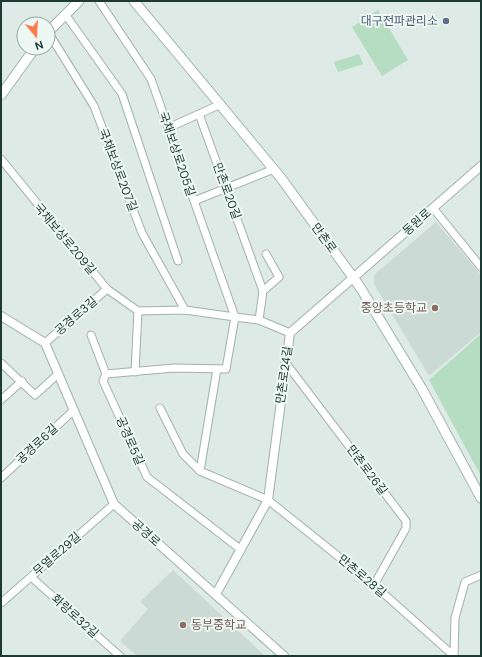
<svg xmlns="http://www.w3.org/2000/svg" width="482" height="657" font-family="'DM Sans','Noto Sans KR',sans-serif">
	<rect width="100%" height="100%" fill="#ddeae5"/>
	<g fill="#cbdad4">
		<polygon points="436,222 481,275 481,332 429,376 374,284 374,275"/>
		<polygon points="173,570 265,656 137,656 120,641 148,609 140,602"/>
	</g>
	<g fill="#b4ddc1">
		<polygon points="378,10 408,60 382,76 352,27"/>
		<polygon points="359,54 363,64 338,72 334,62"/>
		<polygon points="481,334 481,476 429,380"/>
	</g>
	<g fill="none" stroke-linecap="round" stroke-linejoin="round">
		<defs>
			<g id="minor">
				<polyline points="99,1 151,79 235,317 226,369 174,368 106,374"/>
				<polyline points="65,14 122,94 178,261"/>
				<polyline points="48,32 94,106 142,233 185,310"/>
				<polyline points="199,114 263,291 259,320"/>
				<polyline points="168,128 221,104"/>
				<polyline points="1,159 107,289 138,311 185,310 235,317 259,320 290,333"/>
				<polyline points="194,201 274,169"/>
				<polyline points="433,208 481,267"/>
				<polyline points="263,291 279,277 266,254"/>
				<polyline points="91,335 106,374 103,381 147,477 240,549"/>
				<polyline points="45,343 107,289"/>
				<polyline points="285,362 406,521 406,528 374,585"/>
				<polyline points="1,363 35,395 58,374"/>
				<polyline points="135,372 138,311"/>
				<polyline points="1,400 22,381"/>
				<polyline points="160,408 183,454 200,471 268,500 374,585 454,656"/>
				<polyline points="200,471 217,369"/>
				<polyline points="1,478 74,410"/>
				<polyline points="31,577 120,656"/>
				<polyline points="1,603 114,504"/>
				<polyline points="454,656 455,618 465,582 481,575"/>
			</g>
			<g id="tertiary">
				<polyline points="1,316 45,343 114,504 284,656"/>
				<polyline points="216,594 268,500 290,333 481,166"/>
			</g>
			<g id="secondary">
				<polyline points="134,1 281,178 360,287 422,389 481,498"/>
				<polyline points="48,32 79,1"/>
				<polyline points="1,95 35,48"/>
			</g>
		</defs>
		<use href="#minor" stroke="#a0b2ac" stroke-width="9"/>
		<use href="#tertiary" stroke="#a0b2ac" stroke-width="10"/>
		<use href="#secondary" stroke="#9cb7ae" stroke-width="11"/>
		<use href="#minor" stroke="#fff" stroke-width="7"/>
		<use href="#tertiary" stroke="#fff" stroke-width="8"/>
		<use href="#secondary" stroke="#fff" stroke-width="9"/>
	</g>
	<circle fill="#5c6f8a" stroke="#edf7f3" stroke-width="1.5" cx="446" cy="21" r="4"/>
	<g fill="#8d6e63" stroke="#edf7f3" stroke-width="1.5">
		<circle cx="435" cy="308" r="4"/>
		<circle cx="183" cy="625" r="4"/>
	</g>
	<g text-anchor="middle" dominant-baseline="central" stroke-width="4" stroke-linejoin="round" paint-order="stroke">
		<g font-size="12" fill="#4e5e75" stroke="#edf7f3" text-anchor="end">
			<text x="438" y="21">대구전파관리소</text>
		</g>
		<g font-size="12" fill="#1e3a34" stroke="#edf7f3">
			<text transform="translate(177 154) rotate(71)">국채보상로205길</text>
			<text transform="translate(118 170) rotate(69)">국채보상로207길</text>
			<text transform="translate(227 191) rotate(70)">만촌로20길</text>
			<text transform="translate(417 222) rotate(-42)">동원로</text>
			<text transform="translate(324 238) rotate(54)">만촌로</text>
			<text transform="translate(65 239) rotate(50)">국채보상로209길</text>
			<text transform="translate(76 316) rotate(-41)">공경로3길</text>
			<text transform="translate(284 375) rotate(-82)">만촌로24길</text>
			<text transform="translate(130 441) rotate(66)">공경로5길</text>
			<text transform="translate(37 444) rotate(-43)">공경로6길</text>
			<text transform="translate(367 470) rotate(53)">만촌로26길</text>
			<text transform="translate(146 533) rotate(42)">공경로</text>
			<text transform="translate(57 554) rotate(-41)">무열로29길</text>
			<text transform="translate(362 576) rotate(40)">만촌로28길</text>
			<text transform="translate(75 616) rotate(42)">화랑로32길</text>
		</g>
		<g font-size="12" fill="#785e54" stroke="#edf7f3" text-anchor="end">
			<text x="427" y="308">중앙초등학교</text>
			<text x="191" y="625" text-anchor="start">동부중학교</text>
		</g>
	</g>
	<rect width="482" height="657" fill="none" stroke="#1e3a34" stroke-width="4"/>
	<g transform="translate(36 36) rotate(162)"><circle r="19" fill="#edf7f3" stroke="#9aaba7"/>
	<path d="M0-3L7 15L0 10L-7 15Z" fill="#fb7e4a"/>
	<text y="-6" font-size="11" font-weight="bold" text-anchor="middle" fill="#1e3a34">N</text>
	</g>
</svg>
